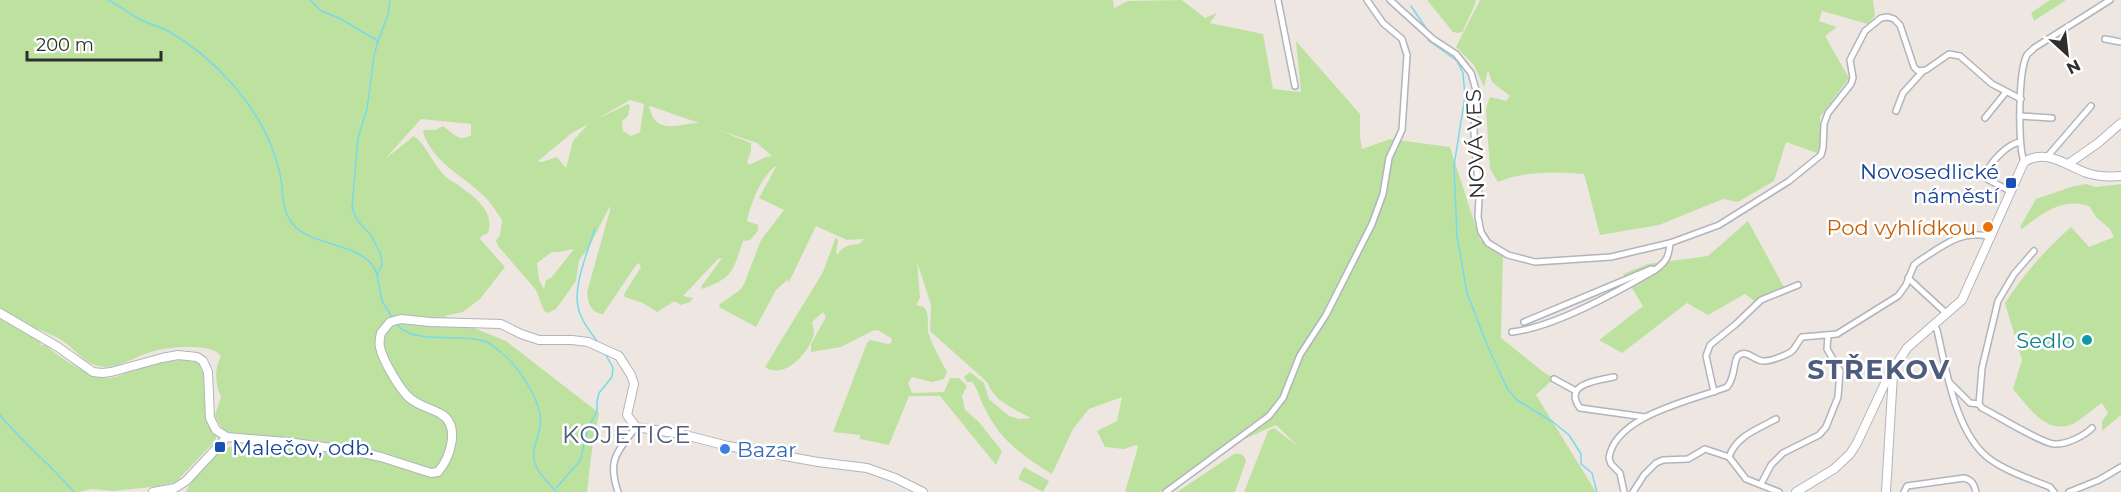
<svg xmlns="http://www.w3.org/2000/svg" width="2121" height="492" font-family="Montserrat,sans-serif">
	<rect width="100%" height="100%" fill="#eee7e1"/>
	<g fill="#bde2a0" fill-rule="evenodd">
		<path d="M0,0H1113L1114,8L1128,1L1182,0L1205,18L1217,13L1210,23L1263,34L1273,89L1301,92L1296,41L1360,114V137L1362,149L1390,139L1450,147L1480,240L1503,251L1501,338L1546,374L1571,385L1550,382L1536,395L1596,492H1244L1268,431L1274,428L1298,446L1276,425L1213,453L1160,492H1125L1138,447L1136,445L1124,449L1105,447L1097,431L1117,421L1122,397L1089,409L1073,429L1052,474C1022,456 1000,440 984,407C980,398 978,390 972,382H967L964,377L970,372L984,383L989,399L1009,416L1019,419L1031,418C1014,409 994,401 987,382L930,331L931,305L917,262L920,298L916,305L924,307C930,315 927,321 928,331C930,341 942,363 947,371L944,379L932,382L912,377L908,383L912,393L944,392L950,378H959L967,386L962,396L965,410L979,422L1002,451L996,465L940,396H909L889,445L860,439V435L833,432L867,343L870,340L888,344L891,343L892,339L878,330L872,331L841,347L811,352V344L826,317L823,312L812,322C813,326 815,332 813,337C807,354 785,380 765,367L823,272L836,237L838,240L836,253L838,254C844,245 849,245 859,244L864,239L847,240L816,226L789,282L787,280L776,290L756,327L719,307L720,304L740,290L744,284L761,240L784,210L759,198L777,165C761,176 751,203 747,221L758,225V231L750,240L743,241C733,271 733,278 702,289L701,287L722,258L718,259L683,296L693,298L690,302L680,305L677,302H673L657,312L643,303L625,297L624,294L641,267L639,263L636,265L603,314C591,313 588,303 587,292L610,210V206L588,249L579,260L576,281L556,309L548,313L544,311L536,290L498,246L496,241L500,235L502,220C497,213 492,204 485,197C463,175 434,164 423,133L424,130H435L443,126C453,133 459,143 471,135V124L421,119L385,159L414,136C428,147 433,165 446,177C450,181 455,182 458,185C475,197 495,211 488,233L481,236L480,239L505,267L480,299L463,312L444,316L506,341L599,413L592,449L587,492H186C189,483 196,477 203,469C210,460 220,450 232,446C258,439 307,453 335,452L324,442L286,440L278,437L272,438C250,436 222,440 215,415L221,397C215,385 214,368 221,356C212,343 169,347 154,351C139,355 122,366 106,367C87,367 77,351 63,341C56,336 46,333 38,329L41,346L44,344C58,356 92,380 110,378C120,377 131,370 141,367C159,362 179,360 197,358L204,364L206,384V414L208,425L217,436L215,441L176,482L160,486L113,491L91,489L80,492H0ZM630,100L644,104L640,132L631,136L623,131L622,121L628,116L630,106L628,104L597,119ZM649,106H650L699,123C679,123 656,137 649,106ZM588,124L573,141L566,168L557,157L542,162L538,161L572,133ZM718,130L757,143L772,156L766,157L749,165L747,162L751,151V143ZM574,249L551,278L546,280L544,289L539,280L537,263L552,252C560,253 566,250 574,249Z"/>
		<path d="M1427,0H1476C1473,12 1466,21 1463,32L1457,33L1453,32Z"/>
		<path d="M1480,0H1873L1875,16L1868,24L1822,11L1819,21L1837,27L1825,36L1849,78L1820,117V154L1786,142L1774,181L1738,202L1723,199L1659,225L1600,235L1584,174C1557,172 1523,171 1498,182L1490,169L1486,109L1489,99L1491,97L1506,101L1510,96L1492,82L1488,70L1484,87L1474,65L1456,47Z"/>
		<polygon points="2050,0 2066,0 2034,21 2031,13"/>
		<path d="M2086,184L2096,187L2121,184V415L2102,431V421L2108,413L2102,403C2092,409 2081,421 2070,425C2045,434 2027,405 2013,389L2022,360L2005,303C2025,273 2044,251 2071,227L2089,247L2114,237L2110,229L2096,217L2089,206C2063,197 2042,213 2022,229L2020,227L2036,199L2074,186Z"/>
		<polygon points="1748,221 1786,291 1756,302 1745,294 1708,315 1687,303 1622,353 1599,340 1643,306 1623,274 1648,264 1708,256"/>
		<path d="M1234,454C1241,453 1244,455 1246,461L1235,492H1177Z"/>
		<polygon points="1024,467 1049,481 1043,492 1018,479"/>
	</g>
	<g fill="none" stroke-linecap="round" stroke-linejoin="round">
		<g stroke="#78d9ec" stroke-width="1.5">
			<path d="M108,0C119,5 128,13 139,19C148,24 159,26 168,31C211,55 255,102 272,148C276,158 279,169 281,179C283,193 282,211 292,223C312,249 368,241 377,275"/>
			<polyline points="310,0 321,11 339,18 378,41"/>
			<polyline points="390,0 388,15 378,41 374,56 367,109 358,138 352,208 357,220 371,235 381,255 382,265 377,275 382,301 392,317"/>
			<polyline points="1411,6 1428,31"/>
			<polyline points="1428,36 1428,40 1457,61 1463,73 1465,96 1454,166 1457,236 1467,293 1488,347 1508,390 1517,400 1553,422 1569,435 1581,454 1581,464 1592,473 1597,492"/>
			<path d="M595,228C588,252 569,292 581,316C585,326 593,335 599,344"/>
			<path d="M396,324C416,347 463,331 489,343C494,346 499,351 504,355C520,369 544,404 540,426C539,437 532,447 534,458C535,472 548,481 556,492"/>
			<path d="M0,415C23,443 51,465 74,492"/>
			<polyline points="556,488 580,461 588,428 597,411 597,401 599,393 612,377 613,368 605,353"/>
		</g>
		<defs>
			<g id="street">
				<polyline points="1278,0 1295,86"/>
				<polyline points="1390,0 1433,39 1456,54 1471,73 1476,90 1474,133 1479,198 1478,217 1481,232 1488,243 1508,255 1535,262 1611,257 1670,243 1719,225 1789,181 1821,155 1823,148 1824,124 1828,113 1851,84 1853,78 1850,60 1865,31 1881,18 1888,17 1894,19 1900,25 1914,67 1918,71 1926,70 1949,54 1960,56 1992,84 2021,99"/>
				<polyline points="2105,39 2121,42"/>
				<polyline points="1896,111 1903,93 1923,71"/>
				<polyline points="2020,116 2052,118"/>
				<polyline points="1985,118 2006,92"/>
				<polyline points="2047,157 2091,106"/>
				<path d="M2024,162C2018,144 2018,71 2027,55C2029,52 2032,51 2034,48L2110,0"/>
				<path d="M2010,191L1987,179L1986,173C1991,162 2007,144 2020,142"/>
				<polyline points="1908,278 1947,314"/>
				<path d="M1524,322L1651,269L1655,270C1666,262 1669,257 1670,243"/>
				<path d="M1934,325L1937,330C1946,369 1956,436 1991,460C2008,472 2030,479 2050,487L2054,492"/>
				<path d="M1512,332C1555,327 1617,292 1655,270"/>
				<path d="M1614,377C1598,380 1562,384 1580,408L1645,417"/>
				<polyline points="1554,379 1576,391"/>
				<polyline points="1950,383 1970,403 1979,404 1982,368 1998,301 2014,274 2034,251"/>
				<polyline points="1714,392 1706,356 1710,345 1736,324 1761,300 1798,285"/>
				<path d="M1979,404L1982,408C1998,416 2039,442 2054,444C2066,445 2084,436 2092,428"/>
				<polyline points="1729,457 1746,479 1779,492"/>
				<path d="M1729,457C1736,436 1758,429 1776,419"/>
				<polyline points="1761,484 1771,465 1783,453 1819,435 1826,427 1838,397 1840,371 1827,349 1828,336"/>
				<path d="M618,492C607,460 617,452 636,427"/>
				<polyline points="1166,492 1269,416 1283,398 1300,355 1326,315 1372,224 1383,194 1389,158 1402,130 1407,55 1402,39 1383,23 1367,0"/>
				<path d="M1624,492L1620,473L1611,464L1609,458C1615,415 1694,400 1727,387C1736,377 1733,361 1738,356C1747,348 1755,362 1764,361C1771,361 1784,356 1791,352C1796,348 1798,341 1802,337L1837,334L1898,296L1906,285L1914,265L1919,261C1941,247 1963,228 1990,237"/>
				<polyline points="1633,492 1644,475 1656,463 1663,460 1688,459 1705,449 1729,457"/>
				<path d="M1904,492L1907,486L1964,478C1972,480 1974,484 1976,492"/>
				<polyline points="2069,492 2099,480 2121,467"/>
			</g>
			<g id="secondary">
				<polyline points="2068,164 2098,143 2121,123"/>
				<path d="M0,313L58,347L93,372L102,373L111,372L162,358L178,355L197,357L203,361L208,372L210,418L216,430L227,437L287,442L354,451L381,457L431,473L438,472C450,458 461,426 441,414C431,408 419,406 411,399C401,392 382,359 380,347C379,343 380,337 381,333L390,322L401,319L430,322L501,324L521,334L539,340H572L588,342L619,356L631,375L634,384L627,415L636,427L681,434L728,446L818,462L867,468L895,478L923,492"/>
				<polyline points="153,492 175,488 186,481 227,437"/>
				<path d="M1796,492L1834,469L1850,454L1857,443L1886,381L1907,348L1962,300L2024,162C2047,148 2065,165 2087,173C2099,177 2109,177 2121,176"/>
				<polyline points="1886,492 1893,374"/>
			</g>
		</defs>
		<use href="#street" stroke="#b1b4bd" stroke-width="8"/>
		<use href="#secondary" stroke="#b1b4bd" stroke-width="10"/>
		<use href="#street" stroke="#fff" stroke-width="5"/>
		<use href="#secondary" stroke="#fff" stroke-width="8"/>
	</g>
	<g fill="#1a4fb4" stroke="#fff" stroke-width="2">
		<rect x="2005" y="177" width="12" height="12" rx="3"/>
		<rect x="214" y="441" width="12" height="12" rx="3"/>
	</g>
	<circle fill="#e8710a" stroke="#fff" stroke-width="2" cx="1988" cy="227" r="6"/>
	<circle fill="#0f9aa8" stroke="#fff" stroke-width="2" cx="2087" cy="340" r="6"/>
	<circle fill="#3f7fe0" stroke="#fff" stroke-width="2" cx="725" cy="449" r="6"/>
	<g text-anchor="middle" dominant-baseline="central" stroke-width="5" stroke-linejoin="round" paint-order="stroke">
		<g font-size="21" fill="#2e2e2e" stroke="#fff">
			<text transform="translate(1475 144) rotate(-92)">NOVÁ VES</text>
		</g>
		<g font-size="21" fill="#164399" stroke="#fff" text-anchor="end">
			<text x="1999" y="171">Novosedlické<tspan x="1999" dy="24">náměstí</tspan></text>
			<text x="232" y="447" text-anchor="start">Malečov, odb.</text>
		</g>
		<g font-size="21" fill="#c56008" stroke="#fff" text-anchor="end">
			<text x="1976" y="227">Pod vyhlídkou</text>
		</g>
		<g font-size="21" fill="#0d838f" stroke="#fff" text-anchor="end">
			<text x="2075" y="340">Sedlo</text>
		</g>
		<g font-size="21" fill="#366cbe" stroke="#fff" text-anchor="start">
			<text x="737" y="449">Bazar</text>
		</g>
		<g font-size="24" letter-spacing="1.5" fill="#4e5c7e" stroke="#fff">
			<text x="627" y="434">KOJETICE</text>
		</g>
		<g font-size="27" font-weight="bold" letter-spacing="1.5" fill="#4e5c7e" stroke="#fff">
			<text x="1879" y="369">STŘEKOV</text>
		</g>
	</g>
	<g transform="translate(2067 54) rotate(153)" stroke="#ffffff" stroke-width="4.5" paint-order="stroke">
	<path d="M0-4.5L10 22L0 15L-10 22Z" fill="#2e2e2e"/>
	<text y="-9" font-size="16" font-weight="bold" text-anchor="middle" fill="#2e2e2e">N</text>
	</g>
	<path d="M27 51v9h134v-9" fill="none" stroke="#2e2e2e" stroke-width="3"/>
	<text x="36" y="51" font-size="18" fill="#2e2e2e" stroke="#ffffff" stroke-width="4.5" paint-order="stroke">200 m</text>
</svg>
